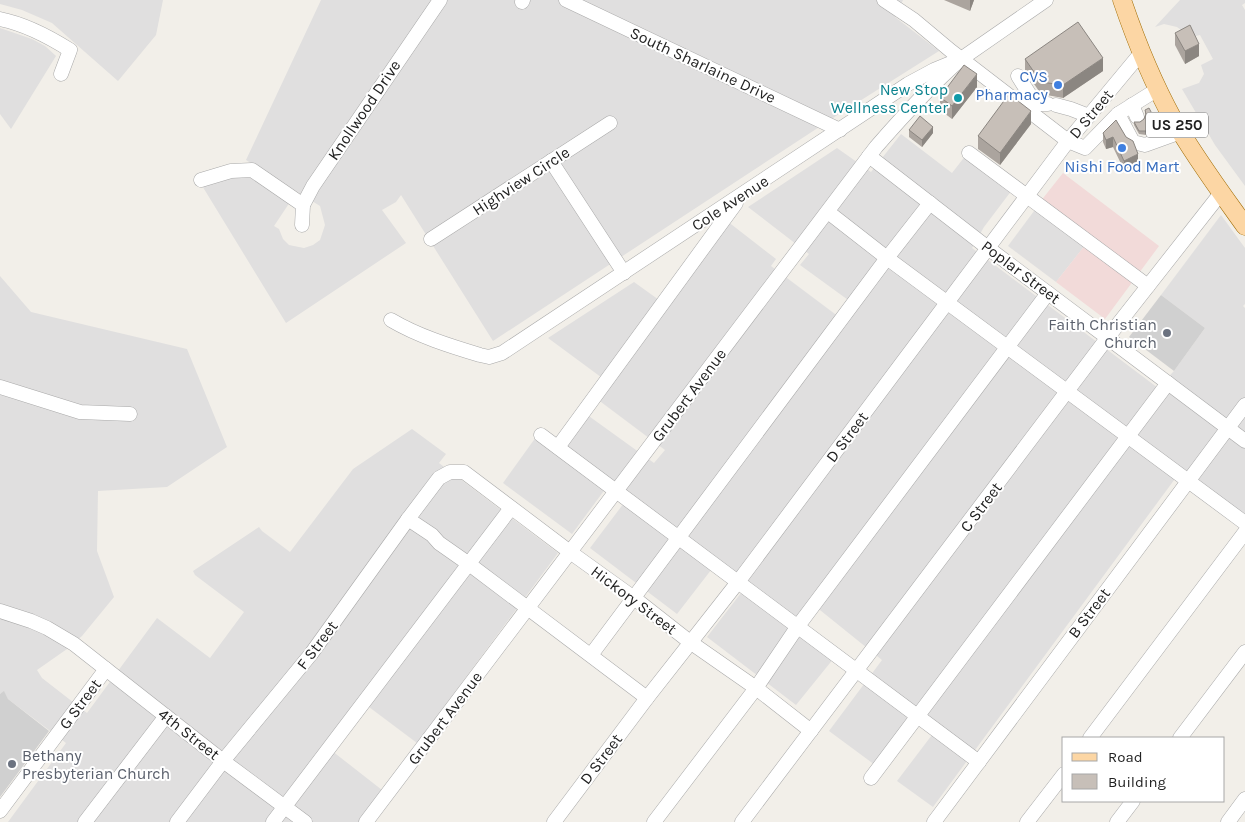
<svg xmlns="http://www.w3.org/2000/svg" width="1245" height="822" font-family="Karla,sans-serif">
	<rect width="100%" height="100%" fill="#f2efe9"/>
	<g fill="#e0dfdf">
		<polygon points="0,0 163,0 156,35 118,81 52,23 22,10 0,4"/>
		<polygon points="321,0 903,0 895,17 939,51 836,116 493,341 401,195 396,202 382,210 406,243 286,323 201,184 229,174 252,175 290,202 274,226 279,229 283,239 289,245 304,248 313,245 320,240 325,225 320,206 246,160"/>
		<polygon points="1180,0 1245,0 1245,3 1242,5 1245,10 1245,186 1215,145 1182,89 1199,83 1204,74 1201,65 1213,59 1200,35 1191,37 1177,27 1164,24 1155,27"/>
		<polygon points="0,28 32,39 45,46 56,56 11,129 0,114"/>
		<polygon points="901,134 952,173 966,155 1012,190 984,227 972,248 1158,388 1174,371 1205,328 1161,295 1221,215 1245,248 1245,304 1243,306 1245,308 1245,521 1180,472 933,807 897,781 938,727 916,710 875,765 829,731 882,660 810,602 791,626 834,658 796,705 707,637 748,584 718,561 677,614 590,548 630,495 563,447 586,414 654,463 665,450 597,399 609,383 548,338 634,282 666,305 727,221 776,259 771,266 843,320 855,305 800,265 809,254 748,207 837,148 871,172"/>
		<polygon points="1037,207 1086,244 1056,282 1008,246"/>
		<polygon points="0,276 31,312 187,349 227,447 167,487 98,491 97,551 114,597 82,636 67,649 37,670 42,678 87,713 157,618 210,658 244,612 195,575 193,571 259,527 262,531 290,552 353,469 412,429 446,454 439,463 558,553 417,743 361,701 327,747 382,790 359,822 8,822 66,743 8,699 4,692 0,694"/>
		<polygon points="536,437 606,488 572,534 503,483"/>
	</g>
	<polygon fill="#f2dad9" points="1063,173 1159,246 1105,319 1056,282 1086,244 1040,202"/>
	<g fill="#d0d0d0">
		<polygon points="1161,295 1205,328 1174,371 1129,337"/>
		<polygon points="4,691 8,699 49,731 0,797 0,694"/>
	</g>
	<g fill="none" stroke-linecap="round" stroke-linejoin="round">
		<defs>
			<g id="minor">
				<polyline points="566,0 840,130"/>
				<polyline points="884,0 914,20 951,51 1068,141 1085,148 1118,114"/>
				<polyline points="522,2 523,0"/>
				<path d="M0,19C25,24 48,36 70,50L61,74"/>
				<polyline points="1018,76 1033,100 1040,104 1048,104"/>
				<polyline points="1158,89 1118,114 1133,142 1145,145 1181,132"/>
				<polyline points="1056,105 1071,109 1089,116"/>
				<polyline points="1132,105 1137,117"/>
				<polyline points="969,153 1148,286"/>
				<polyline points="869,156 988,248 1245,441"/>
				<polyline points="551,161 624,273"/>
				<polyline points="201,180 231,171 252,170 303,205"/>
				<polyline points="828,212 887,258 1245,523"/>
				<polyline points="302,225 303,205 313,186 440,0"/>
				<polyline points="431,239 610,123"/>
				<path d="M391,320C418,336 450,346 480,355L489,357L502,353L908,84L934,70L951,63"/>
				<polyline points="0,387 80,412 130,414"/>
				<polyline points="541,435 979,762"/>
				<polyline points="558,447 736,203"/>
				<polyline points="408,519 432,535 439,543 469,564 647,698"/>
				<polyline points="0,611 31,621 47,628 74,644 223,761 305,822"/>
				<polyline points="591,655 887,258 930,203"/>
				<polyline points="1090,738 1245,532"/>
				<polyline points="1180,738 1245,652"/>
				<polyline points="871,778 1168,383"/>
				<polyline points="0,811 106,669"/>
				<polyline points="85,822 166,716"/>
				<polyline points="177,822 223,761 311,654 408,519 439,478 450,472 464,472 570,552 634,598 690,642 756,688 811,731"/>
				<polyline points="273,822 511,508"/>
				<path d="M366,822L876,147C903,116 930,86 961,59L1046,0"/>
				<polyline points="554,822 647,698 738,582 1068,141 1141,53"/>
				<polyline points="654,822 756,688 798,626 1048,293"/>
				<polyline points="742,822 1108,337 1221,193"/>
				<polyline points="934,822 1245,405"/>
				<polyline points="1027,822 1064,774"/>
				<polyline points="1117,822 1133,801"/>
				<polyline points="1228,822 1245,799"/>
			</g>
			<path id="major" d="M1122,0C1136,41 1152,81 1173,119C1194,156 1220,191 1245,226"/>
		</defs>
		<use href="#minor" stroke="#a9a9a9" stroke-width="15"/>
		<use href="#major" stroke="#a06b00" stroke-width="19"/>
		<use href="#minor" stroke="#fff" stroke-width="14"/>
		<use href="#major" stroke="#fcd6a4" stroke-width="18"/>
	</g>
	<g fill="#aba49e">
		<polygon points="944,0 974,0 970,11"/>
		<polygon points="1175,33 1199,56 1185,64 1175,45"/>
		<polygon points="1025,59 1103,71 1063,98 1041,94 1025,71"/>
		<polygon points="977,87 952,119 940,110 940,97"/>
		<polygon points="1145,110 1158,129 1146,135 1139,134 1134,125 1134,122 1140,122 1144,119 1145,115"/>
		<polygon points="1116,120 1138,163 1124,170 1113,147 1106,149 1103,142 1103,133"/>
		<polygon points="1031,124 1000,165 978,149 978,136"/>
		<polygon points="909,130 933,133 922,147 909,137"/>
	</g>
	<g fill="#8b8681">
		<polygon points="970,0 974,0 970,11"/>
		<polygon points="1199,44 1199,56 1185,64 1185,51"/>
		<polygon points="1103,58 1103,71 1063,98 1063,85"/>
		<polygon points="977,74 977,87 952,119 952,106"/>
		<polygon points="1031,111 1031,124 1000,165 1000,153"/>
		<polygon points="1158,125 1158,129 1146,135 1146,131"/>
		<polygon points="933,127 933,133 922,147 922,140"/>
		<polygon points="1113,137 1113,147 1106,149 1106,140"/>
		<polygon points="1138,154 1138,163 1124,170 1124,161"/>
	</g>
	<g fill="#c7bfb8" stroke="#8b8681">
		<polygon points="1078,22 1103,58 1063,85 1041,82 1025,59"/>
		<polygon points="1190,25 1199,44 1185,51 1175,33"/>
		<polygon points="964,65 977,74 952,106 940,97"/>
		<polygon points="1009,94 1031,111 1000,153 978,136"/>
		<polygon points="1149,108 1158,125 1146,131 1139,131 1134,122 1140,122 1144,119 1146,114 1145,110"/>
		<polygon points="920,116 933,127 922,140 909,130"/>
		<polygon points="1116,120 1126,137 1133,141 1138,154 1124,161 1113,137 1106,140 1103,133"/>
	</g>
	<g fill="#3f7fe0" stroke="#fff" stroke-width="2">
		<circle cx="1058" cy="85" r="5"/>
		<circle cx="1122" cy="148" r="5"/>
	</g>
	<circle fill="#0f9aa8" stroke="#fff" stroke-width="2" cx="958" cy="98" r="5"/>
	<g fill="#6b7280" stroke="#fff" stroke-width="2">
		<circle cx="1167" cy="333" r="5"/>
		<circle cx="12" cy="764" r="5"/>
	</g>
	<g text-anchor="middle" dominant-baseline="central" stroke-width="4" stroke-linejoin="round" paint-order="stroke">
		<rect fill="#fff" stroke="#646464" stroke-width="1" x="1146" y="112.5" width="62" height="25" rx="4"/>
		<g font-size="15" font-weight="bold" fill="#222">
			<text x="1177" y="125">US 250</text>
		</g>
		<g font-size="16" fill="#222" stroke="#fff">
			<text transform="translate(703 65) rotate(25)">South Sharlaine Drive</text>
			<text transform="translate(364 110) rotate(-56)">Knollwood Drive</text>
			<text transform="translate(1091 114) rotate(-50)">D Street</text>
			<text transform="translate(521 181) rotate(-33)">Highview Circle</text>
			<text transform="translate(730 203) rotate(-33)">Cole Avenue</text>
			<text transform="translate(1021 272) rotate(37)">Poplar Street</text>
			<text transform="translate(689 395) rotate(-53)">Grubert Avenue</text>
			<text transform="translate(847 437) rotate(-53)">D Street</text>
			<text transform="translate(981 507) rotate(-53)">C Street</text>
			<text transform="translate(634 600) rotate(37)">Hickory Street</text>
			<text transform="translate(1089 613) rotate(-53)">B Street</text>
			<text transform="translate(317 645) rotate(-53)">F Street</text>
			<text transform="translate(80 704) rotate(-53)">G Street</text>
			<text transform="translate(445 718) rotate(-53)">Grubert Avenue</text>
			<text transform="translate(189 734) rotate(38)">4th Street</text>
			<text transform="translate(601 759) rotate(-53)">D Street</text>
		</g>
		<g font-size="16" fill="#366cbe" stroke="#fff" text-anchor="end">
			<text x="1048" y="76">CVS<tspan x="1048" dy="18">Pharmacy</tspan></text>
			<text x="1122" y="166" text-anchor="middle">Nishi Food Mart</text>
		</g>
		<g font-size="16" fill="#0d838f" stroke="#fff" text-anchor="end">
			<text x="948" y="89">New Stop<tspan x="948" dy="18">Wellness Center</tspan></text>
		</g>
		<g font-size="16" fill="#5b616d" stroke="#fff" text-anchor="end">
			<text x="1157" y="324">Faith Christian<tspan x="1157" dy="18">Church</tspan></text>
			<text x="22" y="755" text-anchor="start">Bethany<tspan x="22" dy="18">Presbyterian Church</tspan></text>
		</g>
	</g>
	<rect x="1062" y="737" width="162" height="65" fill="#ffffff" stroke="#a7a7a7"/>
	<rect x="1072" y="753" width="25" height="8" fill="#fcd6a4" stroke="#a7a7a7"/>
	<text x="1108" y="762" font-size="15" fill="#222222">Road</text>
	<rect x="1072" y="774" width="25" height="15" fill="#c7bfb8" stroke="#a7a7a7"/>
	<text x="1108" y="787" font-size="15" fill="#222222">Building</text>
</svg>
